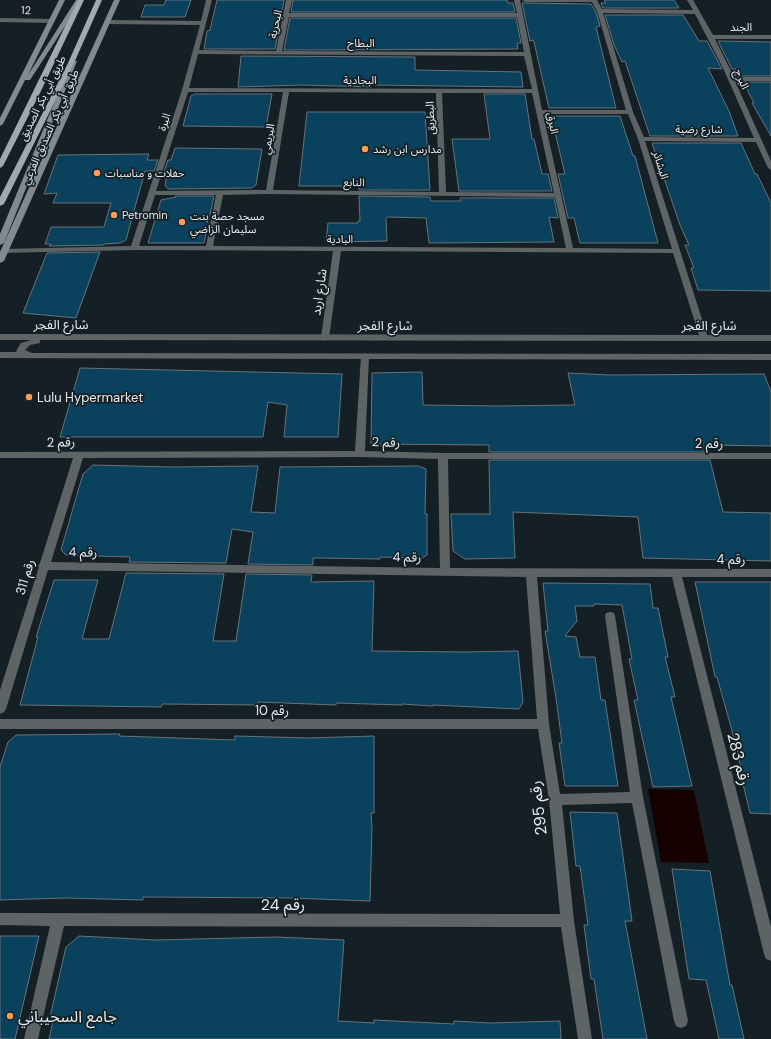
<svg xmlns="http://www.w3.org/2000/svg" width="771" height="1039" font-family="'DM Sans','Noto Sans Arabic',sans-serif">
	<rect width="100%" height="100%" fill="#152026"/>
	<polygon fill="#150200" points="648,789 694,790 709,863 661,862"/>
	<g fill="#0a415c" stroke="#67737b">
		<polygon points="166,0 191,0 185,17 141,17 145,5 164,5"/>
		<polygon points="217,0 284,0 275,49 204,49 207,31 210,30"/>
		<polygon points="293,0 507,0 508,3 513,3 515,12 291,12"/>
		<polygon points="604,0 674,0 679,8 603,8 601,3 606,3"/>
		<polygon points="522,3 591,4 596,12 600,26 596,27 616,108 549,108 534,42 533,40 530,41"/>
		<polygon points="605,15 683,15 699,41 707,41 722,69 708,68 729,111 738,136 650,136 625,61 622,62 614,45"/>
		<polygon points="290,18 516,18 521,43 517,43 518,49 284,50"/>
		<polygon points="718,41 771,42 771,76 739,76 736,69 732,69"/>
		<polygon points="241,56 415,57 415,70 521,72 523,87 371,85 371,87 302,85 238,87"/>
		<polygon points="743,82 771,82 771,136 752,103 754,103"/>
		<polygon points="195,94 272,94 266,127 183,126 191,96"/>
		<polygon points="484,94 525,94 532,139 534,139 542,174 548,174 552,191 459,191 452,139 490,139"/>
		<polygon points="307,112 425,112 430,190 359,190 359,186 299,186"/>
		<polygon points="551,116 620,116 633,156 635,156 658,243 580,243 574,218 568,218 558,174 565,174"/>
		<polygon points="652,143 741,143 755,174 757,174 771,203 771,291 698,290 691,268 694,268 685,245 689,245 680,225"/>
		<polygon points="175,148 262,149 256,185 252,188 168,189 165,185 168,172 164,172 168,160 171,160"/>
		<polygon points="149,154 147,160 158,160 154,171 145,171 126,240 120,243 104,244 103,245 49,246 51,244 45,244 51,227 104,227 111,203 53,203 57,193 44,194 58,155"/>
		<polygon points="175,196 214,196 204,243 148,243 161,200 176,197"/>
		<polygon points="359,196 430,197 431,201 461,201 460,198 554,198 558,218 549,217 554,242 429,243 426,218 388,217 386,218 387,241 326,242 328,223 358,223 358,221 360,221"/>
		<polygon points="100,252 76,318 23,313 47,253"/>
		<polygon points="80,368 342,374 338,437 284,437 287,405 268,402 263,437 60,437"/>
		<polygon points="422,372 423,405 498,406 575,405 568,373 610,375 764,374 771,392 771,446 706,445 708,452 489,452 489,445 371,444 372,373"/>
		<polygon points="489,460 710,460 723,512 771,513 771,561 643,558 638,517 513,512 515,558 465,559 453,551 451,514 490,514"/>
		<polygon points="93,465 172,467 258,466 251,512 275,513 280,467 418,466 426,469 425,514 427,514 427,555 422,558 380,557 380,559 322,558 313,558 313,565 248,564 253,532 232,529 226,563 129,562 130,557 66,555 61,550 78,491 83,474"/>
		<polygon points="126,573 224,574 213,641 236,641 246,574 312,575 311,582 374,581 372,651 462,652 518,651 523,702 519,709 433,705 433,706 402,704 402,705 336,703 336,705 258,702 258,705 162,704 161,707 20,705 38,637 36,637 54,580 98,580 82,639 109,639"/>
		<polygon points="695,582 771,582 771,814 750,813 743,784 745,784 731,727 717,677 715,677 710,653"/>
		<polygon points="543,583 650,584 653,608 658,608 668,657 665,657 675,697 671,697 692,786 653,787 634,700 638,700 629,659 632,659 622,605 594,604 594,606 575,606 577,621 565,636 576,637 580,657 595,657 601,700 605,700 618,786 565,786 559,743 562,743 556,698 545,631 548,631"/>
		<polygon points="120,734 119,736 235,740 235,736 308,738 374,736 374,813 371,813 372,827 370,901 290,898 143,897 143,900 65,898 0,900 0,767 8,742 16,735"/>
		<polygon points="570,812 617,813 632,921 625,921 647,1039 603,1039 594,979 591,979 584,925 588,925 580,866 576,866"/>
		<polygon points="672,869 710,871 730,985 732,985 744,1039 719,1039 706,980 689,979"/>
		<polygon points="0,936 39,936 15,1039 0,1039"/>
		<polygon points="79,936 156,940 276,937 344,940 338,1021 374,1023 374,1020 454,1024 454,1021 490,1023 560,1021 561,1039 49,1039 54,1017 50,1017 66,947"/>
	</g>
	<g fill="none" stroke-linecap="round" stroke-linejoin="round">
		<g fill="#5e6366" fill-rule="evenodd">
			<path d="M206,0H212L199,50L276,51L286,0H292L289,13H517L514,0H520L542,110H626L597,11L592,2H525L522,0H597L602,9L693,10L687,0H693L713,35H771V39H715L734,77H771V81H735L771,161V170L768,168L756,142L645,141L708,338L704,341L700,338L673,253L341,251L329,338L325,341L321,338L333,251L134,250L1,253V249H4L131,246L182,90L200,25L107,24L104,22L107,20L201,21ZM603,13L695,14L723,68L754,138L644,137L633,112ZM289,17H517L524,52L282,51ZM198,54L524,56L532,89L189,88ZM188,92H283L266,190L156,191ZM289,92L436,93L439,192L273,190ZM442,93H532L554,193L446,192ZM543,114H628L638,139L672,249L573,248ZM269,194L555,197L566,248L213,246L223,195ZM155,195H216L206,246H139Z"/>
			<polygon points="0,18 52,19 55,21 52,23 0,22"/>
			<path d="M365,353L369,356L365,451L443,453H771V459H448L450,568L771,569V577H682L771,927V961L766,959L764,954L672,577H537L549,724L560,794L630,792L605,616L606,613L610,612L614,613L615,616L643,797L688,1021L686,1026L681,1028L676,1026L674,1021L632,803L562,805L574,921L592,1039H578L561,927L64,926L38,1039H24L50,926L0,925V913L560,914L549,800L538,729H0V719H537L526,577L48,570L6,709L4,712L0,714V690L39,567L38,566L40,563L73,458H0V452L355,451L361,356ZM360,457L438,459L440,568L51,562L83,458Z"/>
		</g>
		<polygon fill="#5e6366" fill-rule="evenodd" points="0,334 771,335 771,341 40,340 40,343 30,345 25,350 32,353 771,354 771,360 0,358 0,352 17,352 16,351 21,343 31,340 0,340"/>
		<g fill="#828a90" fill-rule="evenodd">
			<polygon points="59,0 65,0 28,75 76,0 82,0 30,80 25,80 3,124 0,126 0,118"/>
			<polygon points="114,0 120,0 4,261 0,263 0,252"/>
			<polygon points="72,60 77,61 4,243 0,245 0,234"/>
		</g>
		<g fill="#9ea9b0" fill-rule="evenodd">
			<polygon points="78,0 84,0 41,91 3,166 0,168 0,159"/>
			<polygon points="96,0 102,0 74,63 4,204 0,206 0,197 68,63"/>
		</g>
	</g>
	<g fill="#fe9c57" stroke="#152026" stroke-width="1.5">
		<circle cx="365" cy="149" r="4"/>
		<circle cx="97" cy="173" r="4"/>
		<circle cx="114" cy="215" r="4"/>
		<circle cx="182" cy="222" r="4"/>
		<circle cx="29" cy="397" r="4"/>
		<circle cx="10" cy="1016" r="4"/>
	</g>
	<g text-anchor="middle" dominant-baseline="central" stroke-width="3.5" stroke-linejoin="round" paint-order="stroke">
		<g font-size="11" fill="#e4ebef" stroke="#152026">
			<text transform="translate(26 10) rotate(2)">12</text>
			<text transform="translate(275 24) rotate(-78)">البحرية</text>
			<text x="741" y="27">الجند</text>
			<text x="361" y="43">البطاح</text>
			<text transform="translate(742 79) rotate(66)">البرج</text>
			<text x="360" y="80">البجادية</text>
			<text transform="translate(42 98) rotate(-64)">طريق أبي بكر الصديق</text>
			<text transform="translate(430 118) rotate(-92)">البطريق</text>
			<text transform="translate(164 122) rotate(-72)">البرة</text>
			<text transform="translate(553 123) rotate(78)">البرق</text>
			<text transform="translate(50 127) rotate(-66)">طريق أبي بكر الصديق الفرعي</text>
			<text x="699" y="129">شارع رضية</text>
			<text transform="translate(268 139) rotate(-81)">البريمي</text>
			<text transform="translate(661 165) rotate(73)">البشائر</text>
			<text transform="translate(354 182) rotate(1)">النابع</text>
			<text x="340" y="239">البادية</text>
		</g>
		<g font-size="11" fill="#e4ebef" stroke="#152026" text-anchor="start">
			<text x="373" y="149">مدارس ابن رشد</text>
			<text x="105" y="173">حفلات و مناسبات</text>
			<text x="122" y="215">Petromin</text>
			<text x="190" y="216">مسجد حصة بنت<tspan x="190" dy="13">سليمان الزاضي</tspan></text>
		</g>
		<g font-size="13" fill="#e4ebef" stroke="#152026">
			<text transform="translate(319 292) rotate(-82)">شارع اربد</text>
			<text x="61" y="324">شارع الفجر</text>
			<text x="385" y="325">شارع الفجر</text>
			<text x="709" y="325">شارع الفجر</text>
			<text transform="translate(61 442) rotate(-1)">رقم 2</text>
			<text transform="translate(386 442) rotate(2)">رقم 2</text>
			<text x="709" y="443">رقم 2</text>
			<text transform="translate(83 552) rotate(1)">رقم 4</text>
			<text transform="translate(407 557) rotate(1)">رقم 4</text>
			<text x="731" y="559">رقم 4</text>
			<text transform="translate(25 577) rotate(-73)">رقم 311</text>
			<text x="272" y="710">رقم 10</text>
		</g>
		<g font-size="13" fill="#e4ebef" stroke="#152026" text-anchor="start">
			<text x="37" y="397">Lulu Hypermarket</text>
		</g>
		<g font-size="16" fill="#e4ebef" stroke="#152026">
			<text transform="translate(739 759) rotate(76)">رقم 283</text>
			<text transform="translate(538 808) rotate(-97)">رقم 295</text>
			<text x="283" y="904">رقم 24</text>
		</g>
		<g font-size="16" fill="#e4ebef" stroke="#152026" text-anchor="start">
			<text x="18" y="1016">جامع السحيباني</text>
		</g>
	</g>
</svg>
